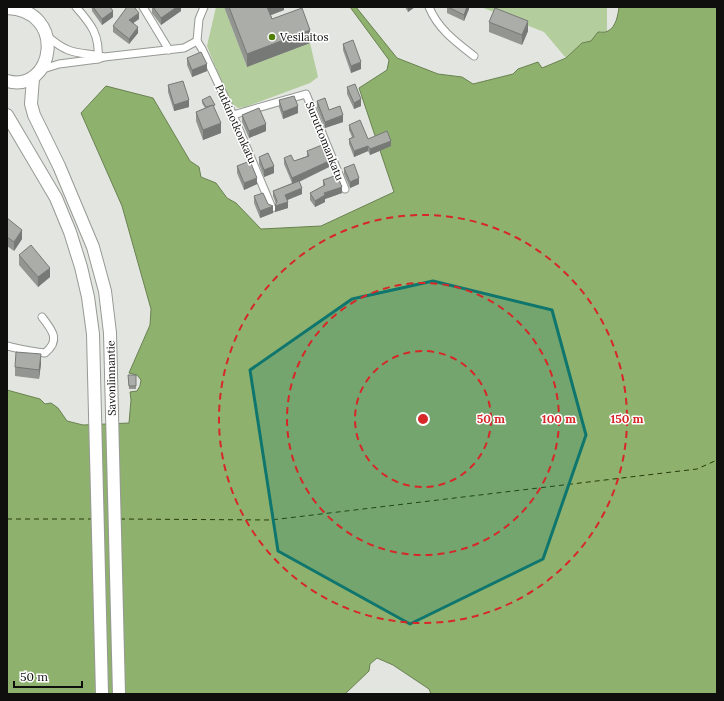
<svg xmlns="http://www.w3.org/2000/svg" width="724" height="701" font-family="Lora,serif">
	<rect width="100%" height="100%" fill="#e3e6e0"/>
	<g fill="#b3cd9c">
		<polygon points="216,7 224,7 247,67 310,43 318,77 310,83 245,107 238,108 229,101 207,46"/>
		<polygon points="481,7 607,7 607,32 598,32 591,42 582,43 566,58 544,32"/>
	</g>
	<path fill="#8fb16e" stroke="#698151" d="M350,7H356L397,58L438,74L462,77L473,84L513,74L518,69L538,62L542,68L566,58L582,43L591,41L598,32C601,32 605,33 608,31C616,27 618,15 619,7H717V694H431L429,689L393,665L377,658L370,664L369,671L345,694H7V390L40,399L45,404L51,403L58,408L67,421L83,425L129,423L131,400L130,392L137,391L140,386L141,380L137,375L129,373L150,325L151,309L122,206L81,113L106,86L153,98L190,161L199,167L201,177L216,183L227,198L236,203L261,229L321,226L394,192L359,88L387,70L389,60Z"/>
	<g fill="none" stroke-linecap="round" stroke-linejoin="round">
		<g stroke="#263c0a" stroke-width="1" stroke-dasharray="5 4" stroke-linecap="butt">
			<polyline points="7,519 92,519"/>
			<polyline points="120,519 271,520 697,469 717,460"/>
		</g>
		<defs>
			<g id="minor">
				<path d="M76,7C91,24 100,35 98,59"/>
				<polyline points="143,7 169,50"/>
				<path d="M429,7C438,29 456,42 474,56"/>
				<path d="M47,36C53,41 59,46 66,49C78,55 92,53 104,57L184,48L197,41L199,19L204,7"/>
				<polyline points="197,41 202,49 233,115 272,208"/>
				<polyline points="40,70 59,64 98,59 104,57"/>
				<polyline points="233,115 306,94 345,189"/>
				<path d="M7,346C20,349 32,352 45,353C61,340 52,330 42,317"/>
			</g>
			<g id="trunk">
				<path d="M7,8C68,10 54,94 7,81"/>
				<polyline points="33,78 31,104 34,115 59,166 93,247 105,291 110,333 119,694"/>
				<polyline points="7,115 56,198 70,232 81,267 88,297 93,334 102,694"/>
			</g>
		</defs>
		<use href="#minor" stroke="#969994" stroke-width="9"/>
		<use href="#trunk" stroke="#969994" stroke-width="14"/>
		<use href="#minor" stroke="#fff" stroke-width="7"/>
		<use href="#trunk" stroke="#fff" stroke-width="12"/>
	</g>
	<g fill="#929590">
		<polygon points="91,7 110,7 113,17 102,25 92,11 92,9"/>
		<polygon points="152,7 181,7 181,11 161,25 152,13"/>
		<polygon points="224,7 284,7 284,10 271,15 272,19 310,43 247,67"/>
		<polygon points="405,7 415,7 408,12"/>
		<polygon points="447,7 469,7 469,9 464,21 447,13"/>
		<polygon points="139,19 133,23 138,33 129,44 113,32 113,26"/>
		<polygon points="489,22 528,31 522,45 489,32"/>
		<polygon points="343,44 361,69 351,73 343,50"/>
		<polygon points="187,58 207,71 192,77 187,65"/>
		<polygon points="168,85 189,107 174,111 168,92"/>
		<polygon points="347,87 361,106 354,109 347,94"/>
		<polygon points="202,100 221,133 203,140 196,121 196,112 205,108 202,103"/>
		<polygon points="279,100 298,113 283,119 279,107"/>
		<polygon points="317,101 329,110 343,122 325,128 317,108"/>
		<polygon points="242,115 266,131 249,138 242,122"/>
		<polygon points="349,125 368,139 391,146 370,155 368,151 354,157 349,144 349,139 352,137 349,130"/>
		<polygon points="307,151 329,167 299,182 302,194 287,200 288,208 275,212 276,204 273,196 273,191 292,183 284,164 284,158 294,161 307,156"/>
		<polygon points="259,157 274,173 264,177 259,164"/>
		<polygon points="237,166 257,184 244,190 237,173"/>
		<polygon points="344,168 359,184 350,188 344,174"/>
		<polygon points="323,180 342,193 325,199 325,202 315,207 310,200 310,193 323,186"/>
		<polygon points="254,196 268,204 273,213 260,218 254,203"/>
		<polygon points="7,218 22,239 14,251 7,246"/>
		<polygon points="19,255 50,277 38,287 19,265"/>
		<polygon points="41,364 39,379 15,376 15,367"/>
		<polygon points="128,375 136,375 136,389 129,389"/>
	</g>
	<g fill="#777976">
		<polygon points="177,7 181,7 181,11 161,25 161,18"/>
		<polygon points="266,7 284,7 284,10 266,17"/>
		<polygon points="408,7 415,7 408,12"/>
		<polygon points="467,7 469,7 469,9 464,21 464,15"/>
		<polygon points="113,11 113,17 102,25 102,19"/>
		<polygon points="139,13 139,19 129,26 129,20"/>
		<polygon points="528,21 528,31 522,45 522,35"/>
		<polygon points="138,27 138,33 129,44 129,39"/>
		<polygon points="310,30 310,43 247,67 247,54"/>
		<polygon points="361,62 361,69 351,73 351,66"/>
		<polygon points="207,64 207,71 192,77 192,70"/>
		<polygon points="361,99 361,106 354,109 354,103"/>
		<polygon points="189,100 189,107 174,111 174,105"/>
		<polygon points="298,106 298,113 283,119 283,112"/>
		<polygon points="343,115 343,122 325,128 325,122"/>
		<polygon points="221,123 221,133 203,140 203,130"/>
		<polygon points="266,124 266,131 249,138 249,131"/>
		<polygon points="391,141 391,146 370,155 370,149"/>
		<polygon points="368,146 368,151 354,157 354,151"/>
		<polygon points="329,161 329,167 292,185 292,178"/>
		<polygon points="274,166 274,173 264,177 264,170"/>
		<polygon points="257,178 257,184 244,190 244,183"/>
		<polygon points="359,178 359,184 350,188 350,182"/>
		<polygon points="342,187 342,193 325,199 325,202 315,207 315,201 324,193"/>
		<polygon points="302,188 302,194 285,201 285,195"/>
		<polygon points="288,202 288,208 275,212 275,206"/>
		<polygon points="273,206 273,213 260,218 260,211"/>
		<polygon points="22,230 22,239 14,251 14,242"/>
		<polygon points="50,268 50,277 38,287 38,277"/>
		<polygon points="41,354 41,364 39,379 39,370"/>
	</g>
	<g fill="#aaada8" stroke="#777976">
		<polygon points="93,7 110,7 113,11 102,19"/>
		<polygon points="127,7 134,7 139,13 129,20 138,27 129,39 113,26"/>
		<polygon points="153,7 177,7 161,18"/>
		<polygon points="229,7 267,7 272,19 302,8 310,30 247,54"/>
		<polygon points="448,7 467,7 464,15"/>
		<polygon points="495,8 528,21 522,35 489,22"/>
		<polygon points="353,40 361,62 351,66 343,44"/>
		<polygon points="201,52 207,64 192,70 187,58"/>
		<polygon points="183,81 189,100 174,105 168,85"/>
		<polygon points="355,84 361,99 354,103 347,87"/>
		<polygon points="210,96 215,105 213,106 213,105 206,107 202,100"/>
		<polygon points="294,96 298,106 283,112 279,100"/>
		<polygon points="325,98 329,110 340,106 343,115 325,122 317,101"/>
		<polygon points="213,105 221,123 203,130 196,112"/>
		<polygon points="259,108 266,124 249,131 242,115"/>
		<polygon points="360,120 368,139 387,131 391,141 370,149 368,146 354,151 349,139 354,137 349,125"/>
		<polygon points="322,145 329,161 292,178 284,158 291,155 294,161 309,156 307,151"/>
		<polygon points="268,153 274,166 264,170 259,157"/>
		<polygon points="250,161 257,178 244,183 237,166"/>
		<polygon points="354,164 359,178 350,182 344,168"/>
		<polygon points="337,175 342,187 324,193 325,195 315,201 310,193 325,185 323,180"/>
		<polygon points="299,181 302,188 285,195 288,202 275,206 277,201 273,191"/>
		<polygon points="263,193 268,204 273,206 260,211 254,196"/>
		<polygon points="7,218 22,230 14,242 7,237"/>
		<polygon points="31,245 50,268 38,277 19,255"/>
		<polygon points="16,352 41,354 39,370 15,367"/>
		<polygon points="128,375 136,375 136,386 129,386"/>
	</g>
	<path fill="#0f766e" fill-opacity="0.2" stroke="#0f766e" stroke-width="3" stroke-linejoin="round" d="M433,281L552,310L586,435L543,559L410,624L278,551L250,370L352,299Z"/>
	<g fill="none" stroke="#d62828" stroke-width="2" stroke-dasharray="7 5">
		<circle cx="423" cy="419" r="68"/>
		<circle cx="423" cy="419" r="136"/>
		<circle cx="423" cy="419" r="204"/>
	</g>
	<circle fill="#517f08" stroke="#fff" stroke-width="1.5" cx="272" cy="37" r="4"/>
	<g text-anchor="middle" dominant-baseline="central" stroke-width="3" stroke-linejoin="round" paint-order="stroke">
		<g font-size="11" fill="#0f100e" stroke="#fff" text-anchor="start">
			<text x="280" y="37">Vesilaitos</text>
		</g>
		<g font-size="11" fill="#0f100e" stroke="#fff">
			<text transform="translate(236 124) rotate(66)">Putkinotkonkatu</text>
			<text transform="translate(325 141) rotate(68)">Suruttomankatu</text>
			<text transform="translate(111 378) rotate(-91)">Savonlinnantie</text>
		</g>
	</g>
	<circle cx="423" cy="419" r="6" fill="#d62828" stroke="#fff" stroke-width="2"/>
	<g font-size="12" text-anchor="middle" font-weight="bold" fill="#d62828" stroke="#fff" stroke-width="3" stroke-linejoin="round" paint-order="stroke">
		<text x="491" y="423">50 m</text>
		<text x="559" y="423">100 m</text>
		<text x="627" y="423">150 m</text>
	</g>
	<rect width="724" height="701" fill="none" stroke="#0f100e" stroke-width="16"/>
	<path d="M14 681v6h68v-6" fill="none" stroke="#0f100e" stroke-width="2"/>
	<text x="20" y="681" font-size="12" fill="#0f100e" stroke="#ffffff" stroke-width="3" paint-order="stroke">50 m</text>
</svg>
